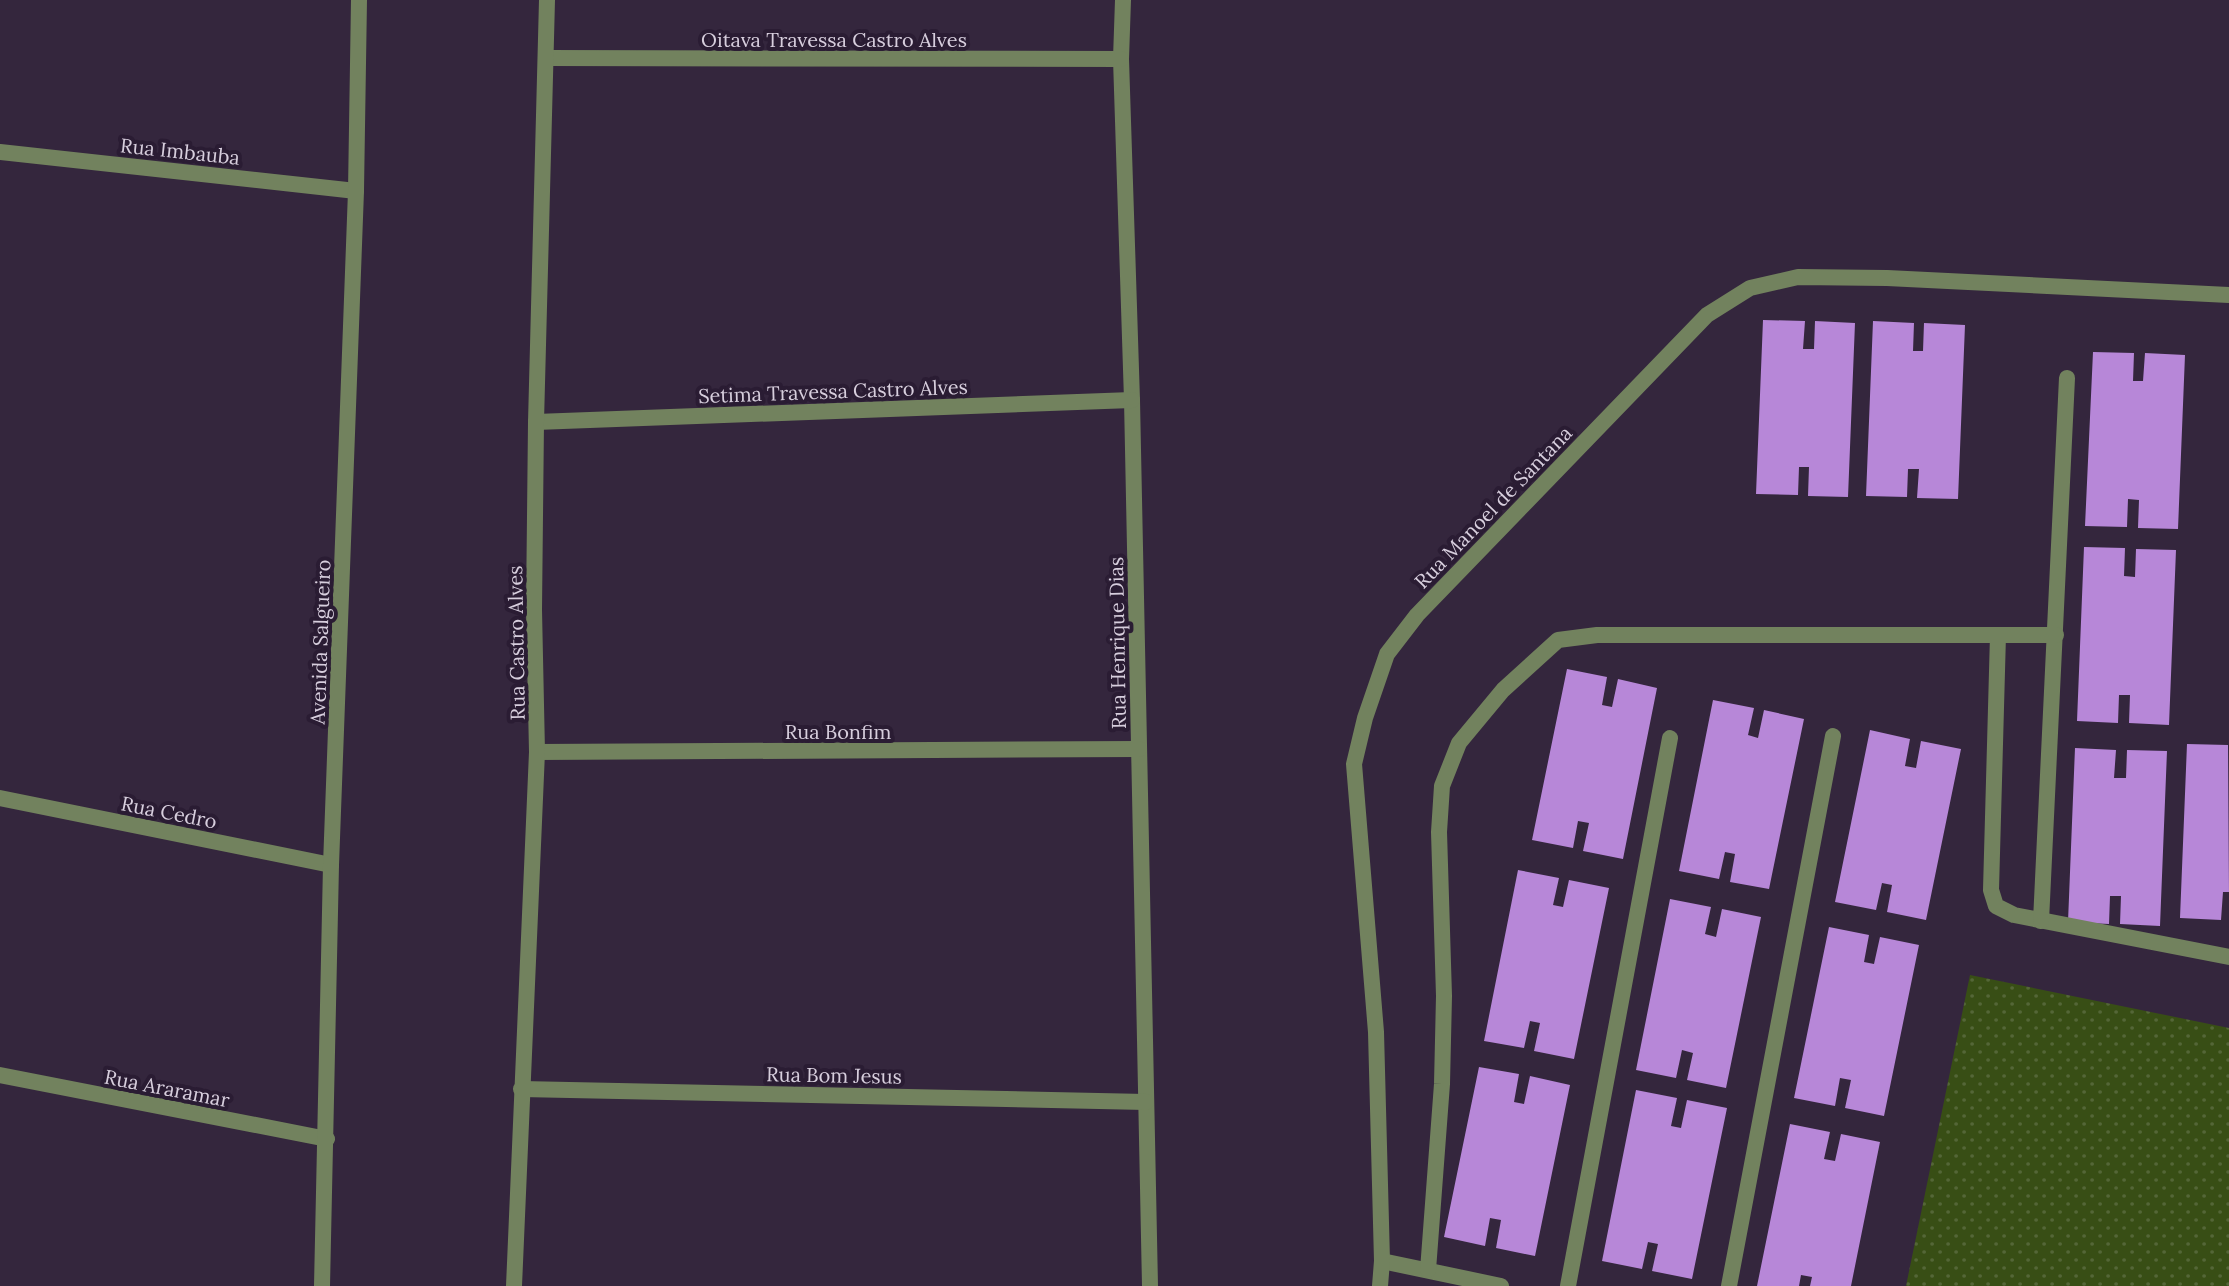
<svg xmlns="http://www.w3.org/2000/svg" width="2229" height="1286" font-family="Lora,serif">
	<defs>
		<pattern id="grass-dots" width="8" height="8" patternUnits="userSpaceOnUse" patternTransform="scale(2)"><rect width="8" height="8" fill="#384e15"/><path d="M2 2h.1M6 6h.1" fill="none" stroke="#546637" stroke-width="1.8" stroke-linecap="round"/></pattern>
	</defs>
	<rect width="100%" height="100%" fill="#34263d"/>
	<polygon fill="url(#grass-dots)" points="1970,975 2229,1028 2229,1286 1906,1286"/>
	<g fill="#b787d8">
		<polygon points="1763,320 1805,321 1803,349 1814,349 1815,321 1855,323 1848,497 1808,496 1809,467 1799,467 1798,495 1756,494"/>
		<polygon points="1873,321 1914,323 1913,351 1923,351 1924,323 1965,325 1958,499 1917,498 1919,469 1908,469 1907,497 1866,496"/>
		<polygon points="2093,352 2134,353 2133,381 2143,381 2145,353 2185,355 2178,529 2138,528 2139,500 2128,499 2127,527 2085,526"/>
		<polygon points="2084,547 2125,548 2124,576 2135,577 2136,549 2176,550 2169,725 2129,723 2130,695 2119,695 2118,723 2077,721"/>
		<polygon points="1567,669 1607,677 1602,705 1612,707 1618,679 1657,688 1623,859 1583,851 1589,823 1578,821 1573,848 1532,840"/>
		<polygon points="1713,700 1754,708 1748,735 1758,738 1764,710 1804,719 1769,889 1730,882 1735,854 1725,852 1719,879 1679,871"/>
		<polygon points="1870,730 1910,739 1905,766 1916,768 1921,741 1961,749 1926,920 1887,912 1892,885 1882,883 1876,910 1835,902"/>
		<polygon points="2187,744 2228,745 2229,892 2223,892 2221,920 2180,918"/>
		<polygon points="2075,748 2116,750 2114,778 2126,778 2127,750 2167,751 2160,926 2120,924 2121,896 2110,896 2109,924 2068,922"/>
		<polygon points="1518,870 1559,878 1553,905 1563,907 1569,880 1609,888 1574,1059 1534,1051 1540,1023 1530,1021 1524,1048 1484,1041"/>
		<polygon points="1670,899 1711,907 1705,934 1716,937 1722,909 1761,917 1726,1088 1687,1080 1693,1053 1682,1050 1676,1078 1636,1070"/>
		<polygon points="1829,927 1869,935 1864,962 1874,964 1880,937 1919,945 1884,1116 1845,1108 1851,1080 1840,1078 1835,1106 1794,1098"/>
		<polygon points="1479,1067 1519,1074 1514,1102 1524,1104 1530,1076 1570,1085 1535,1256 1496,1248 1501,1220 1490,1218 1485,1246 1444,1237"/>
		<polygon points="1636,1090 1677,1098 1671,1126 1681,1128 1687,1100 1727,1108 1692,1279 1652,1271 1658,1244 1648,1242 1642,1269 1602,1261"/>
		<polygon points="1790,1124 1830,1132 1824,1159 1835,1161 1841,1134 1880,1142 1851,1286 1810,1286 1812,1277 1801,1275 1799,1286 1757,1286"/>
	</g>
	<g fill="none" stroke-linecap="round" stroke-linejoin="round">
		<g stroke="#72825e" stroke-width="16">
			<polyline points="1998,635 1991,890 1996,906 2014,915 2229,957"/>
			<polyline points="2041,921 2067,378"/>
			<polyline points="1382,1261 1501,1286"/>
			<polyline points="1428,1270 1442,1084 1444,996 1439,832 1442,786 1459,743 1503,690 1558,640 1597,635 2056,635"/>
			<polyline points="1568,1286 1670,738"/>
			<polyline points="1729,1286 1833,736"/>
		</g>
		<g stroke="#72825e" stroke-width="16">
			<polyline points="1123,0 1121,59 1132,400 1150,1286"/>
			<polyline points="546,58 1121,59"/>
			<polyline points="0,152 356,191"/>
			<polyline points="536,422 1132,400"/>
			<polyline points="537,752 1139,749"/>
			<polyline points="0,798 331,865"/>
			<polyline points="0,1075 327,1139"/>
			<polyline points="521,1089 1146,1102"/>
			<polyline points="322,1286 331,865 356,191 359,0"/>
			<polyline points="514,1286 537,752 534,610 536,422 547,0"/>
			<polyline points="1380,1286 1382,1261 1376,1032 1354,764 1365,718 1387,654 1417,615 1707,315 1750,288 1798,277 1887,278 2229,295"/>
		</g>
	</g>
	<g text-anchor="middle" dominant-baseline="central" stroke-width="8" stroke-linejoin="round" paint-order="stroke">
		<g font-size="20" fill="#d7cedd" stroke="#2a1c33">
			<text x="834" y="39">Oitava Travessa Castro Alves</text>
			<text transform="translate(180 151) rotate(6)">Rua Imbauba</text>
			<text transform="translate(833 391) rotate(-2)">Setima Travessa Castro Alves</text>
			<text transform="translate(1493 507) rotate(-46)">Rua Manoel de Santana</text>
			<text transform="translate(320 642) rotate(-88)">Avenida Salgueiro</text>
			<text transform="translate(516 643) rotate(-91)">Rua Castro Alves</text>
			<text transform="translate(1117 643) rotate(-91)">Rua Henrique Dias</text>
			<text x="838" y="731">Rua Bonfim</text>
			<text transform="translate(169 812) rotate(11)">Rua Cedro</text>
			<text transform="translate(834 1075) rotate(1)">Rua Bom Jesus</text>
			<text transform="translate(167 1088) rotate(11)">Rua Araramar</text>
		</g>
	</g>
</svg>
